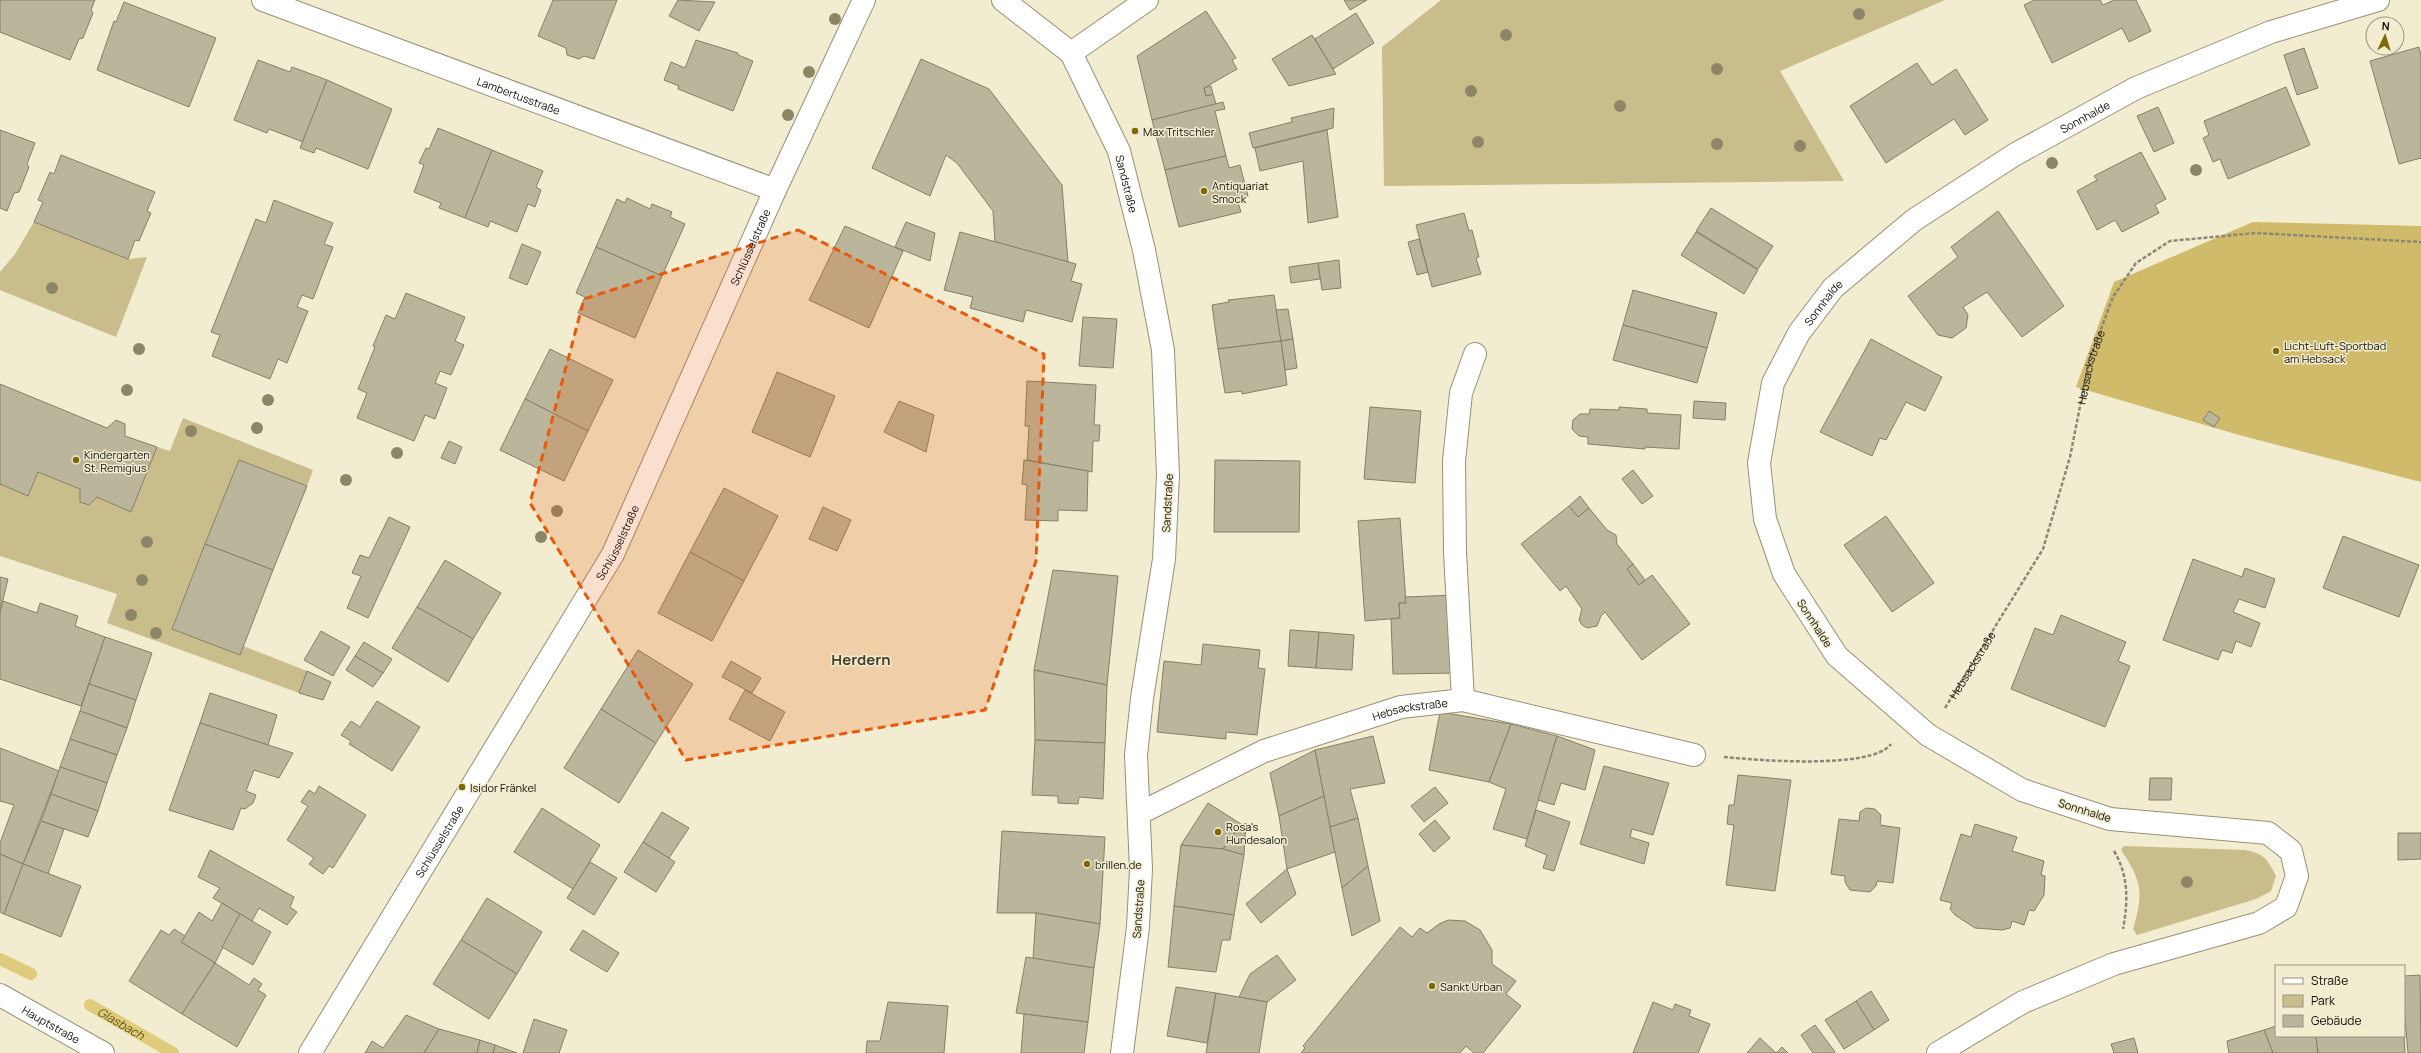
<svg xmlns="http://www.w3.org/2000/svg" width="2421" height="1053" font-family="Manrope,sans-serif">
	<rect width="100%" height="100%" fill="#f2ecd0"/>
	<g fill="#c9bd8c">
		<polygon points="1441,0 1945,0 1780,71 1844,181 1384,186 1382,47"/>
		<polygon points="34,222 128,259 147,257 116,337 0,290 0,272 15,254"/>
		<polygon points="183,418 313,470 307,486 239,460 172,628 239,655 243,646 307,671 299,693 107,623 117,594 0,556 0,484 28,496 38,472 80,489 81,502 89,505 97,497 131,512 157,447 170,451"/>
		<path d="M2124,846L2245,850C2264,854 2267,858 2276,876L2271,891L2256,899L2137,935L2133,929C2144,893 2142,881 2121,850Z"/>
	</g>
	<polygon fill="#cfbb6a" points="2253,222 2421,226 2421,482 2239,435 2076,387 2114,282"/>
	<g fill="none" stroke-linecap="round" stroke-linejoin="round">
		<g stroke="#dfcc7b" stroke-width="12">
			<polyline points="0,959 31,974"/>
			<path id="s1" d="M90,1005L173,1053"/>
		</g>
	</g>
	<g fill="#bbb59b" stroke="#857f66">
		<polygon points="0,0 95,0 91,10 93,13 83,38 79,39 70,60 0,32"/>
		<polygon points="553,0 617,0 594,59 584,56 579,59 567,55 566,48 538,36"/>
		<polygon points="678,0 715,2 699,31 669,16"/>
		<polygon points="1344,0 1367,0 1350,10"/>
		<polygon points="2034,0 2100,0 2103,5 2114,0 2136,0 2151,31 2129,42 2122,28 2052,63 2024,5"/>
		<polygon points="124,2 216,38 189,107 97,70 114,21 116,22"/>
		<polygon points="1206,11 1236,58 1232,60 1237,69 1204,88 1206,96 1213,94 1216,104 1152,120 1137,56"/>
		<polygon points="1356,13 1374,43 1333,69 1315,39"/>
		<polygon points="1312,35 1336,74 1289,86 1272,59"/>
		<polygon points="696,40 738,53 738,55 753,61 733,111 678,89 679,86 664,80 671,62 685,68"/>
		<polygon points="2419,47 2421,56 2421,158 2399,164 2370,61"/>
		<polygon points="2304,48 2318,88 2297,95 2284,55"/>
		<polygon points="921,59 989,89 1062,185 1068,262 995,242 993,211 957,163 946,155 930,196 872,168"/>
		<polygon points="258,60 290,72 292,67 327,80 303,142 269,129 267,133 234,120"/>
		<polygon points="1917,63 1932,85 1956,69 1988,120 1965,135 1954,119 1886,163 1850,106"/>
		<polygon points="327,80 392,109 368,169 316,148 314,153 300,148"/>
		<polygon points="1211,86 1213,94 1206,96 1204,88"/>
		<polygon points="2286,87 2310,145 2228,179 2220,159 2213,162 2203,138 2209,135 2204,121"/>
		<polygon points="1223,102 1225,109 1215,111 1226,156 1165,170 1152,120"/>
		<polygon points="2158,107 2174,143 2154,152 2137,116"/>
		<polygon points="1334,108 1333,128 1253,148 1249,133 1292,122 1291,118"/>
		<polygon points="438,128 492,150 465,218 439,208 441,203 414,192 424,165 419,163 426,148 429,149"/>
		<polygon points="0,130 35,143 27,164 29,167 19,192 14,193 7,211 0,208"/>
		<polygon points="1327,130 1338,217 1308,223 1303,161 1260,171 1255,148"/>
		<polygon points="492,150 543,171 536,187 541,190 535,207 528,204 517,232 490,221 488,227 465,218"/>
		<polygon points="2141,152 2166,199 2155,205 2159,213 2122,232 2115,220 2097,230 2077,191 2097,180 2094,176"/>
		<polygon points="61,155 155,192 147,211 151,213 139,241 135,240 128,259 34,222 43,202 38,200 50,172 54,174"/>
		<polygon points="1226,156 1229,168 1240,165 1248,196 1237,199 1241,212 1179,227 1165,170"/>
		<polygon points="627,198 650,209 652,204 672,212 670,217 685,224 662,276 596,247 617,199 625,203"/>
		<polygon points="274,200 333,223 324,244 333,247 313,299 302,295 299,302 297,307 308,311 287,363 278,359 270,379 212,356 220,335 211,332 256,219 266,223"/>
		<polygon points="1711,208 1773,246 1758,269 1696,231"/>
		<polygon points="1998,211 2064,306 2022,337 1987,292 1963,307 1968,315 1966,328 1952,338 1938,335 1908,296 1958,257 1951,247"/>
		<polygon points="1464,213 1469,231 1472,230 1479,257 1476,258 1481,274 1432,287 1416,225"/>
		<polygon points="906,222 935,233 930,261 895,247"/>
		<polygon points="845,226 903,251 869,328 809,300"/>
		<polygon points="960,232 1076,264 1071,281 1082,284 1072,322 1026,310 1023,322 970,308 973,297 944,290"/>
		<polygon points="1696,232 1758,270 1744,294 1681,255"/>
		<polygon points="1419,239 1428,272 1417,275 1408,242"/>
		<polygon points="522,244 541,252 527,285 509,278"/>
		<polygon points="596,247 662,276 635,338 578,313 585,297 576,293"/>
		<polygon points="1339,260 1341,288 1322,290 1318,263"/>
		<polygon points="1318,263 1320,279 1291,283 1289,267"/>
		<polygon points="1633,290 1717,313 1707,348 1623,325"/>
		<polygon points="406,293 465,317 455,341 464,345 451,375 440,371 435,383 447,388 435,419 425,415 414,441 357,418 367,393 358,389 375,347 373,346 386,315 395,319"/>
		<polygon points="1274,295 1281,341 1218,349 1212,305 1229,302 1228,300"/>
		<polygon points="1288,309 1293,339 1281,341 1276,310"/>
		<polygon points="1083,317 1117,319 1113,368 1079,366"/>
		<polygon points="1623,325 1707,348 1697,383 1613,360"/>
		<polygon points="1293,339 1297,368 1285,370 1281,341"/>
		<polygon points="1871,339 1942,377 1925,411 1906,402 1886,440 1880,438 1872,456 1820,432"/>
		<polygon points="1281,341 1287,385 1242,394 1242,391 1225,393 1218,349"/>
		<polygon points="550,349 613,380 588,431 525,399"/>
		<polygon points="777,372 835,396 810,457 752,432"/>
		<polygon points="1027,381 1096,385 1094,425 1100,425 1099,441 1093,441 1092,472 1027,460 1029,426 1025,426"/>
		<polygon points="0,384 107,428 116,420 125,424 125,436 157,447 131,512 97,497 89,505 80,502 80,489 38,472 28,496 0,484"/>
		<polygon points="525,399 588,431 564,481 500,450"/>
		<polygon points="899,401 934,415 926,452 884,432"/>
		<polygon points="1694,401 1726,403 1725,420 1693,418"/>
		<polygon points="1370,407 1421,411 1415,483 1364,479"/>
		<polygon points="1619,407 1647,409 1647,413 1681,415 1679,449 1645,447 1645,449 1588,444 1588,437 1579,436 1572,429 1573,420 1580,414 1589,414 1590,409 1619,410"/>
		<polygon points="2209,411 2220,418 2214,427 2203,420"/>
		<polygon points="449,441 462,447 455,464 441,458"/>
		<polygon points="239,460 307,486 273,570 205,544"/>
		<polygon points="1024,460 1088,471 1087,511 1058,510 1058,521 1025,520 1027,485 1022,484"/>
		<polygon points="1215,460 1300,461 1299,532 1214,532"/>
		<polygon points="1633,470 1653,496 1642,504 1622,479"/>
		<polygon points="724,488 778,516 744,581 690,552"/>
		<polygon points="1580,496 1589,508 1578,517 1569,506"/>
		<polygon points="1569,506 1578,517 1589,508 1607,530 1616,535 1617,544 1633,564 1627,569 1639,585 1652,575 1690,624 1642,660 1605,612 1601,616 1597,626 1587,628 1582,625 1579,620 1582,609 1566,586 1560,591 1521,544"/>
		<polygon points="823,507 851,520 837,551 809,539"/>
		<polygon points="1886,516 1934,583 1892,612 1844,545"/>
		<polygon points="389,517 410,527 368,618 347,608 361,576 352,573 360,555 369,558"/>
		<polygon points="1400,518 1406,603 1399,603 1400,618 1365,621 1358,521"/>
		<polygon points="2343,536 2419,565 2399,617 2323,588"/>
		<polygon points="205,544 273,570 240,655 172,629"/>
		<polygon points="690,552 744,581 712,641 658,613"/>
		<polygon points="2193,559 2242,577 2245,568 2275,579 2265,608 2239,599 2233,612 2260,623 2251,647 2236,641 2232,653 2222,650 2218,660 2163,640"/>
		<polygon points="445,560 501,593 473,639 417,607"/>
		<polygon points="1633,564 1645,580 1639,585 1627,569"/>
		<polygon points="1053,570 1118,576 1107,685 1034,670"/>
		<polygon points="0,577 8,579 0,612"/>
		<polygon points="1456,595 1458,673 1393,674 1391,619 1400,618 1399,603 1406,603 1405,597"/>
		<polygon points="3,601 37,613 40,603 78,616 75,626 105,637 81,706 0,679 0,612"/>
		<polygon points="417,607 473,639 448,682 392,648"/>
		<polygon points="2061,615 2126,642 2118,661 2130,666 2105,727 2011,689 2035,628 2053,635"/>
		<polygon points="1290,630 1319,632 1316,668 1288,666"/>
		<polygon points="321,631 350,647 333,676 304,660"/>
		<polygon points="1319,632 1354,635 1352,670 1316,668"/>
		<polygon points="105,637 152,653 136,700 89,684"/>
		<polygon points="364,642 392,659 383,673 355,656"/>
		<polygon points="1203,644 1260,650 1258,668 1265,669 1257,735 1226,732 1226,739 1157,732 1164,661 1201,665"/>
		<polygon points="638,650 693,684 656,743 601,709"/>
		<polygon points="355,656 383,673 373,687 346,670"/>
		<polygon points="731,661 761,678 752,693 722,677"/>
		<polygon points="1034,670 1107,685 1105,743 1035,740"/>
		<polygon points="307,671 331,682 323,700 299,693"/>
		<polygon points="89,684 136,700 127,728 80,711"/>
		<polygon points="745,690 785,712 770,741 729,719"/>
		<polygon points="210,693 277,715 268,745 200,723"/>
		<polygon points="377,701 420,727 392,771 349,744 351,741 341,735 351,721 360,727"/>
		<polygon points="601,709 656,743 619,803 564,768"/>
		<polygon points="80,711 127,728 117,755 70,739"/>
		<polygon points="1440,712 1511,724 1489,782 1429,770"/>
		<polygon points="200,723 293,753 279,778 254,770 246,791 256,795 253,803 245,809 241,808 233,830 169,810"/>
		<polygon points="1511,724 1557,736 1527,839 1493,829 1506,789 1489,782"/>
		<polygon points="1373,736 1385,783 1350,789 1358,818 1330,827 1315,750"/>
		<polygon points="1557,736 1595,750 1585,790 1561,783 1554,805 1538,800"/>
		<polygon points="70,739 117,755 107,783 60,767"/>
		<polygon points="1035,740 1105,743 1103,799 1079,797 1078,804 1058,803 1058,796 1032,795"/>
		<polygon points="0,748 59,771 23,864 0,854 0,843 14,805 0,801"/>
		<polygon points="1315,750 1324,796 1279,816 1270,773"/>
		<polygon points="1604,766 1669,783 1653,835 1632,829 1630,837 1649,843 1644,864 1580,844"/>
		<polygon points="60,767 107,783 98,811 51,794"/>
		<polygon points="1738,775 1791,780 1775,891 1726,885 1734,825 1727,824 1729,805 1734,805"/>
		<polygon points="2150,778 2172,778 2171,800 2149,800"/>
		<polygon points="319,786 366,815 333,868 329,866 323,874 309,864 314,858 287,840 308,806 301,802 309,790 315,794"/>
		<polygon points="1435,787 1448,803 1424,822 1411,806"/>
		<polygon points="51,794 98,811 88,837 41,821"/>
		<polygon points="1324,796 1335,852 1287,869 1279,816"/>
		<polygon points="1208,803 1241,824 1223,849 1181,845"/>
		<polygon points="542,808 600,845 573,889 514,852"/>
		<polygon points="1866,808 1875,809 1881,815 1880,825 1900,828 1893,883 1877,881 1876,886 1870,892 1850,890 1845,882 1845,876 1831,874 1839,819 1859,821 1860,812"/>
		<polygon points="1536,810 1570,822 1554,871 1543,868 1547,855 1525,846"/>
		<polygon points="662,812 689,828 669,858 643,842"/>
		<polygon points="1358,818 1368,866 1342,888 1330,827"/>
		<polygon points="1435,820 1450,838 1434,852 1419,834"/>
		<polygon points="41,821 64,829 48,874 23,864"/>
		<polygon points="1246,823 1244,855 1223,849 1237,830"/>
		<polygon points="1975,824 2017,837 2012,851 2044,861 2041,875 2045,876 2044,895 2034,911 2029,910 2024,925 2012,921 2010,928 2002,930 1975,928 1955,915 1950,909 1952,903 1940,900 1961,834 1971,837"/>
		<polygon points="1002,831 1105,837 1100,924 1036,913 997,913"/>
		<polygon points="2398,833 2421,833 2421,859 2398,860"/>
		<polygon points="643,842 675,862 656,892 624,872"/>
		<polygon points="1181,845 1223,849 1244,855 1234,915 1174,906"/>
		<polygon points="210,850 294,897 290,907 297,912 287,925 259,908 252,921 213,898 220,888 198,877"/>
		<polygon points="0,854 23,864 4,914 0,912"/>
		<polygon points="590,862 617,878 594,915 567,898"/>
		<polygon points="23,864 81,886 61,937 4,914"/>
		<polygon points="1368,866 1380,921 1352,936 1342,888"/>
		<polygon points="1287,869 1296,894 1261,923 1246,904"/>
		<polygon points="487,898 542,932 517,974 461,940"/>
		<polygon points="222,903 240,914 215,963 181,942 199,912 212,921"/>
		<polygon points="1174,906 1234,915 1230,940 1222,940 1216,972 1168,967"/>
		<polygon points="1036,913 1100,924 1094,968 1033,959"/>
		<polygon points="240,914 271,932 253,965 222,947"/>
		<polygon points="1448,920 1465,921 1480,930 1492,950 1492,964 1516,981 1506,994 1521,1006 1483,1053 1474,1053 1466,1046 1460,1053 1301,1053 1305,1048 1303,1046 1400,927 1412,937 1420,928 1427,933 1439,924"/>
		<polygon points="174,929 185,936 181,942 215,963 182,1014 129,981 161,930 169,935"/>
		<polygon points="583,930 619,953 607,972 570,950"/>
		<polygon points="461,940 517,974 489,1019 433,984"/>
		<polygon points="1277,955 1296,980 1267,1002 1239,997 1250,974"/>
		<polygon points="1026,957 1094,968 1088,1022 1016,1013"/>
		<polygon points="215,963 249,985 254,978 262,984 258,990 266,995 237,1047 182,1014"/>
		<polygon points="2420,975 2421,1053 2408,1053 2404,1008 2404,976"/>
		<polygon points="1176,987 1216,993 1207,1043 1167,1036"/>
		<polygon points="1871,991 1889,1020 1874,1030 1856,1001"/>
		<polygon points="1216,993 1267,1002 1259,1053 1206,1053"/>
		<polygon points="1856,1001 1874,1030 1844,1049 1825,1020"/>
		<polygon points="888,1002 948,1006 944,1053 866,1053 867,1041 880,1041"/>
		<polygon points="1653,1002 1673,1010 1675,1004 1691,1010 1689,1016 1710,1024 1698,1053 1633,1053"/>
		<polygon points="1024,1014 1088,1022 1084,1053 1021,1053"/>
		<polygon points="406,1015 439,1029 424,1053 365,1053 372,1041 383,1048"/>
		<polygon points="534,1019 567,1030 559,1053 523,1053"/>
		<polygon points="1815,1025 1835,1052 1834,1053 1813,1053 1801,1035"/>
		<polygon points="2276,1026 2276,1036 2316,1036 2318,1053 2273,1053 2264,1030"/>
		<polygon points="439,1029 480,1040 477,1053 424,1053"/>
		<polygon points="2264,1030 2273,1053 2229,1053 2227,1041"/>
		<polygon points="2316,1036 2404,1036 2405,1053 2318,1053"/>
		<polygon points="1760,1038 1776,1053 1782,1047 1788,1053 1747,1053"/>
		<polygon points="2134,1038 2138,1053 2114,1053 2111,1044"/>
		<polygon points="480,1040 495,1045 493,1053 477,1053"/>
		<polygon points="495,1045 517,1053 493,1053"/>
	</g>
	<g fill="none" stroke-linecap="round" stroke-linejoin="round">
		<defs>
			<polyline id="lane" points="1463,700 1455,552 1454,461 1461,393 1475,354"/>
			<g id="street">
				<path id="s3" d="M263,0L775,190"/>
				<path id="s4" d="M1003,0L1071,53L1119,151L1144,250L1163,350L1168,475L1164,559L1142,698L1136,755L1141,869L1138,927L1122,1053"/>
				<polyline points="1071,53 1147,0"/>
				<path id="s5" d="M1140,813L1264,751L1401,707L1463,700L1694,755"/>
				<path id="s6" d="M0,995L103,1053"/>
				<path id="s7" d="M310,1053L613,554L775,190L864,0"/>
				<path id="s8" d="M1938,1053L2023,1002L2114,964L2259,923L2286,907L2297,876L2291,851L2268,833L2110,819L2022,790L1928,735L1837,656L1784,574L1765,519L1759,463L1773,383L1799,333L1833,288L1914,220L2014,155L2136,88L2271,32L2378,0"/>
			</g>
		</defs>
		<use href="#lane" stroke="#969077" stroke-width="24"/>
		<use href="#street" stroke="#969077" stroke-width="24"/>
		<g stroke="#8c8774" stroke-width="2.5" stroke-dasharray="4 2" stroke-linecap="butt">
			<path id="s2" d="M1945,708L2043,549L2070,457L2089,361L2113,297L2136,263L2170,241L2256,233L2421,242"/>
			<path d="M1724,757C1756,760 1872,770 1891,744"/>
			<path d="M2114,851C2129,876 2128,902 2123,929"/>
		</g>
		<use href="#lane" stroke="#fff" stroke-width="22"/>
		<use href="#street" stroke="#fff" stroke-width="22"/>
	</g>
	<g fill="#8d8666">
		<circle cx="1859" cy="14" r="6"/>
		<circle cx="835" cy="19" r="6"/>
		<circle cx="1506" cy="35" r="6"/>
		<circle cx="1717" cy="69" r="6"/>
		<circle cx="809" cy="72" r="6"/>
		<circle cx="1471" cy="91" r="6"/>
		<circle cx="1620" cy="106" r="6"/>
		<circle cx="788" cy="115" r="6"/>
		<circle cx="1478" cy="142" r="6"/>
		<circle cx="1717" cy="144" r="6"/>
		<circle cx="1800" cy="146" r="6"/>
		<circle cx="2052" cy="163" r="6"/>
		<circle cx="2196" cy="170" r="6"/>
		<circle cx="52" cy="288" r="6"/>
		<circle cx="139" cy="349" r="6"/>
		<circle cx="127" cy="390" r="6"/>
		<circle cx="268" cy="400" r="6"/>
		<circle cx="257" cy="428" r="6"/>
		<circle cx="191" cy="431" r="6"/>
		<circle cx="397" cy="453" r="6"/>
		<circle cx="346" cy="480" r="6"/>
		<circle cx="557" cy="511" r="6"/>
		<circle cx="541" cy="537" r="6"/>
		<circle cx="147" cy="542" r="6"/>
		<circle cx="142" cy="580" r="6"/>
		<circle cx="131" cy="615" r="6"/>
		<circle cx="156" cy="633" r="6"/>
		<circle cx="2187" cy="882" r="6"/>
	</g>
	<path fill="#e8590c" fill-opacity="0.2" stroke="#e8590c" stroke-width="3" stroke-dasharray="8 5" stroke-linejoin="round" d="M798,230L1044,354L1036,561L985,710L686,760L530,503L584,299Z"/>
	<g fill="#7e6a03" stroke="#f2ecd0" stroke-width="1.5">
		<circle cx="1135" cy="131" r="4"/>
		<circle cx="1204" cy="191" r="4"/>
		<circle cx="2276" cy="351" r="4"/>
		<circle cx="76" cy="460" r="4"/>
		<circle cx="462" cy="787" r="4"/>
		<circle cx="1218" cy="832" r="4"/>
		<circle cx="1087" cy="864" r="4"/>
		<circle cx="1432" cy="986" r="4"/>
	</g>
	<g text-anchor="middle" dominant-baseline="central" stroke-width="3" stroke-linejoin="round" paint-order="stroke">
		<g font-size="11" fill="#120f06" stroke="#f2ecd0">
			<text stroke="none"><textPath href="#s3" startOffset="273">Lambertusstraße</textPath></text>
			<text stroke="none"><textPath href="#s8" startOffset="1660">Sonnhalde</textPath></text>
			<text stroke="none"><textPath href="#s4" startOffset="229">Sandstraße</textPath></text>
			<text stroke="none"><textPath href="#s7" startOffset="920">Schlüsselstraße</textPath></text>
			<text stroke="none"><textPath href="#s8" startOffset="1337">Sonnhalde</textPath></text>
			<text stroke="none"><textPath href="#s2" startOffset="375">Hebsackstraße</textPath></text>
			<text transform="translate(1167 503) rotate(-87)">Sandstraße</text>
			<text stroke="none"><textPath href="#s7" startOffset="596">Schlüsselstraße</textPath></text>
			<text transform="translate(1815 623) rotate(57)">Sonnhalde</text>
			<text stroke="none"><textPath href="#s2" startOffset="51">Hebsackstraße</textPath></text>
			<text stroke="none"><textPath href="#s5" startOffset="291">Hebsackstraße</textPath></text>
			<text transform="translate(2085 810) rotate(17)">Sonnhalde</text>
			<text stroke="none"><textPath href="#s7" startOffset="248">Schlüsselstraße</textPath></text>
			<text transform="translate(1138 909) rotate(-86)">Sandstraße</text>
			<text stroke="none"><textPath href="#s6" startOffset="59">Hauptstraße</textPath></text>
		</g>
		<g font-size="11" fill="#120f06" stroke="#f2ecd0" text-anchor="start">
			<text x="1143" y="131">Max Tritschler</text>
			<text x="1212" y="185">Antiquariat<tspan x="1212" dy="13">Smock</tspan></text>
			<text x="2284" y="345">Licht-Luft-Sportbad<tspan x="2284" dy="13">am Hebsack</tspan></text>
			<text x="84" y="454">Kindergarten<tspan x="84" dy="13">St. Remigius</tspan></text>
			<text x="470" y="787">Isidor Fränkel</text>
			<text x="1226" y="826">Rosa's<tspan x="1226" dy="13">Hundesalon</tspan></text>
			<text x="1095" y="864">brillen.de</text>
			<text x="1440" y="986">Sankt Urban</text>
		</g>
		<g font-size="12" font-style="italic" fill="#5f5114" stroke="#f2ecd0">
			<text stroke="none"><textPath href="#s1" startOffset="36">Glasbach</textPath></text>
		</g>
		<g font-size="15" font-weight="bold" fill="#443e27" stroke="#f2ecd0">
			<text x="861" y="659">Herdern</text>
		</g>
	</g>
	<rect x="2275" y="965" width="130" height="72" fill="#f2ecd0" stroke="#98947f"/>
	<rect x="2283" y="978" width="20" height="6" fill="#ffffff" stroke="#98947f"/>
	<text x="2311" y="985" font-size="12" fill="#120f06">Straße</text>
	<rect x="2283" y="995" width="20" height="12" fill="#c9bd8c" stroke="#98947f"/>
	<text x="2311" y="1005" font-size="12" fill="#120f06">Park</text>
	<rect x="2283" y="1015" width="20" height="12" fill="#bbb59b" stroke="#98947f"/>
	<text x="2311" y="1025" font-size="12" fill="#120f06">Gebäude</text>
	<g transform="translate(2385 36) rotate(4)"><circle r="19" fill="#f2ecd0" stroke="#98947f"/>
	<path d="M0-3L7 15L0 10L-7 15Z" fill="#7e6a03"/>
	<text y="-6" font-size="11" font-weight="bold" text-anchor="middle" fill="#120f06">N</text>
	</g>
</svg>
